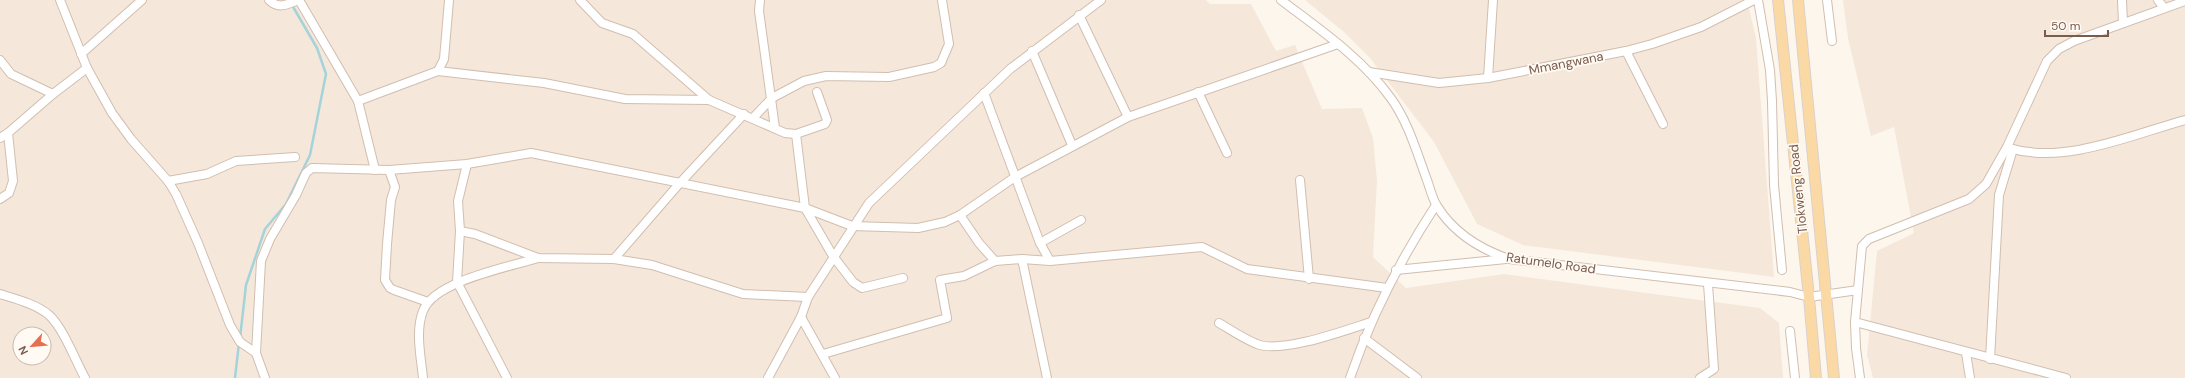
<svg xmlns="http://www.w3.org/2000/svg" width="2185" height="378" font-family="'DM Sans',sans-serif">
	<rect width="100%" height="100%" fill="#fdf6ec"/>
	<g fill="#f5e8da" fill-rule="evenodd">
		<path d="M0,0H1206L1210,4H1251L1276,51L1295,45L1322,109L1362,108L1373,138L1377,181L1373,257L1406,288L1504,274L1760,308L1779,323L1783,378H0ZM20,334H44V358H20Z"/>
		<polygon points="1305,0 1747,0 1756,38 1774,277 1523,245 1477,224 1434,142 1370,58 1344,32"/>
		<polygon points="1843,0 2185,0 2185,378 1873,378 1867,355 1877,251 1914,233 1894,127 1871,136 1848,38"/>
	</g>
	<g fill="none" stroke-linecap="round" stroke-linejoin="round">
		<g stroke="#a5d3da" stroke-width="2.5">
			<polyline points="240,338 246,285 265,229 286,204 310,155 326,74 317,48 292,5"/>
			<polyline points="235,378 239,343"/>
		</g>
		<defs>
			<g id="minor">
				<polyline points="60,0 87,68 112,113 131,139 168,181 176,194 198,243 230,325 240,342 256,353 265,378"/>
				<path d="M269,0C279,10 287,4 299,0"/>
				<polyline points="299,0 358,101 375,170"/>
				<polyline points="580,0 602,23 633,34 709,100 785,133 796,134 805,208 833,256 853,282 862,288 903,278"/>
				<polyline points="760,0 759,11 775,128"/>
				<path d="M1281,0C1319,29 1362,58 1390,97C1408,121 1417,153 1427,180C1430,188 1432,198 1437,206C1453,232 1480,249 1509,259L1790,292L1809,297L1858,290"/>
				<polyline points="1758,0 1770,70 1772,101 1774,185 1782,270"/>
				<polyline points="1827,0 1832,41"/>
				<polyline points="2122,0 2123,23"/>
				<polyline points="2158,0 2164,8"/>
				<polyline points="1079,15 1128,117"/>
				<polyline points="1032,51 1072,145"/>
				<polyline points="1626,51 1663,124"/>
				<polyline points="81,54 142,0"/>
				<polyline points="0,60 11,74 53,94"/>
				<polyline points="438,71 544,83 625,99 709,100"/>
				<polyline points="1369,72 1439,83 1488,78 1626,51 1652,44 1701,27 1754,0"/>
				<polyline points="1488,78 1493,0"/>
				<polyline points="1198,92 1227,153"/>
				<polyline points="984,93 1040,243 1050,261"/>
				<polyline points="358,101 438,71 444,59 449,0"/>
				<polyline points="753,118 772,98 804,81 826,76 889,77 934,67 941,63 949,44 942,0"/>
				<polyline points="796,134 825,124 827,120 817,92"/>
				<polyline points="0,138 8,133 53,94 87,68"/>
				<path d="M2009,148C2064,165 2131,135 2185,120"/>
				<polyline points="467,164 458,201 460,231 475,234 538,258 614,259 652,265 743,294 808,297"/>
				<polyline points="389,170 395,187 391,200 387,244 385,280 390,288 394,290 428,302"/>
				<polyline points="1300,180 1309,279"/>
				<polyline points="168,181 207,174 236,161 295,157"/>
				<polyline points="0,199 9,193 13,181 8,133"/>
				<polyline points="960,215 979,243 995,261"/>
				<polyline points="460,231 457,282 507,378"/>
				<polyline points="1040,243 1081,220"/>
				<polyline points="614,259 679,184 744,114"/>
				<polyline points="1022,259 1047,378"/>
				<polyline points="1396,270 1506,259"/>
				<path d="M0,294C16,299 36,304 49,315C64,329 75,360 85,378"/>
				<polyline points="801,317 835,378"/>
				<polyline points="1855,322 2066,378"/>
				<path d="M1219,323C1231,330 1244,339 1257,344C1281,354 1346,330 1371,322"/>
				<polyline points="1790,331 1795,378"/>
				<polyline points="1364,338 1417,378"/>
				<polyline points="256,353 261,261 270,239 296,195 306,173 312,168 389,170 467,164 531,153 805,208 852,226 918,228 945,222 960,215 1015,177 1128,117 1338,44"/>
				<polyline points="1966,353 1970,378"/>
				<polyline points="823,354 947,318 940,280 964,276 995,261 1022,259 1050,261 1202,247 1247,269 1387,288"/>
				<polyline points="1990,359 1999,195 2013,149"/>
				<path d="M423,378C421,357 415,331 423,311C434,281 509,267 538,258"/>
				<polyline points="768,378 801,317 808,297 869,203 1010,69 1101,0"/>
				<path d="M1350,378C1371,316 1400,260 1436,205"/>
				<polyline points="1700,378 1714,369 1708,284"/>
				<polyline points="1860,378 1856,348 1855,322 1862,246 1869,239 1969,199 1986,184 2007,147 2047,61 2059,49 2074,41 2185,1"/>
			</g>
			<g id="major">
				<polyline points="1778,0 1809,297 1816,378"/>
				<polyline points="1798,0 1834,378"/>
			</g>
		</defs>
		<use href="#minor" stroke="#d1beb0" stroke-width="10"/>
		<use href="#major" stroke="#dad1cd" stroke-width="12"/>
		<use href="#minor" stroke="#fff" stroke-width="8"/>
		<use href="#major" stroke="#fbd9a5" stroke-width="10"/>
	</g>
	<g text-anchor="middle" dominant-baseline="central" stroke-width="3.5" stroke-linejoin="round" paint-order="stroke">
		<g font-size="13" fill="#7a5c4d" stroke="#fffaf3">
			<text transform="translate(1566 63) rotate(-11)">Mmangwana</text>
			<text transform="translate(1798 189) rotate(-96)">Tlokweng Road</text>
			<text transform="translate(1551 263) rotate(8)">Ratumelo Road</text>
		</g>
	</g>
	<g transform="translate(32 346) rotate(243)"><circle r="19" fill="#fffaf3" stroke="#cabbb1"/>
	<path d="M0-3L7 15L0 10L-7 15Z" fill="#e76f51"/>
	<text y="-6" font-size="11" font-weight="bold" text-anchor="middle" fill="#7a5c4d">N</text>
	</g>
	<path d="M2045 30v6h63v-6" fill="none" stroke="#7a5c4d" stroke-width="2"/>
	<text x="2051" y="30" font-size="12" fill="#7a5c4d" stroke="#fffaf3" stroke-width="3" paint-order="stroke">50 m</text>
</svg>
